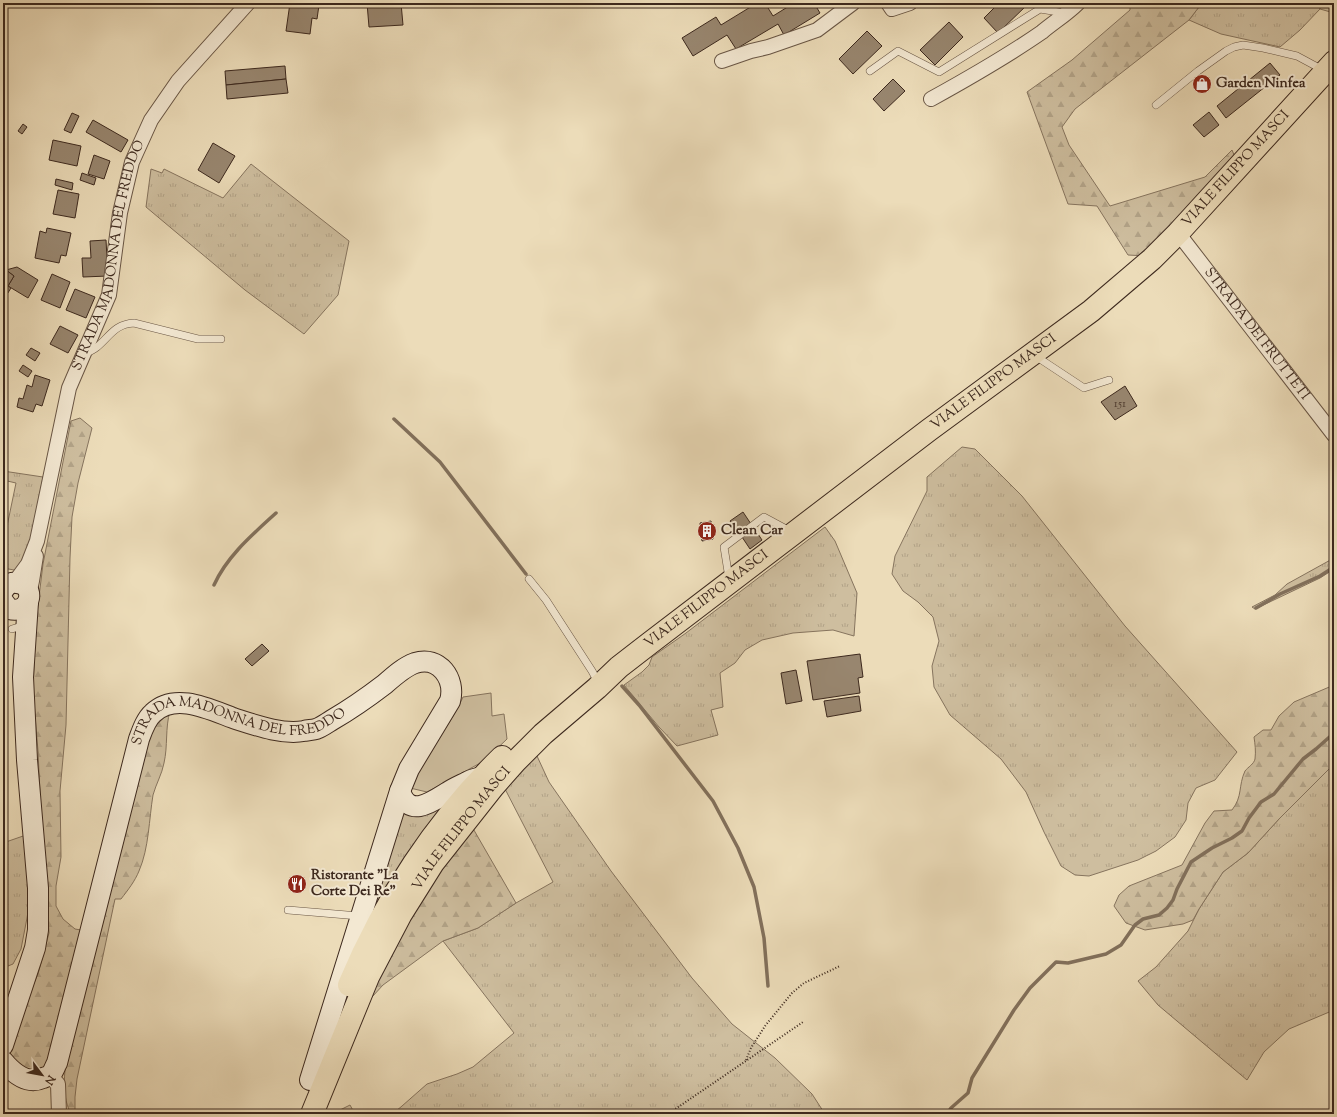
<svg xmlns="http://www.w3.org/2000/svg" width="1337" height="1117" font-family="'Sorts Mill Goudy',serif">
	<defs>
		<pattern id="grass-tufts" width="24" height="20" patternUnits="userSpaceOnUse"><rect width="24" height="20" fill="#cebe9f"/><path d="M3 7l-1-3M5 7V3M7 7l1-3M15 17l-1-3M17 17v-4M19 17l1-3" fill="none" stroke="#b2a388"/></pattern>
		<pattern id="forest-firs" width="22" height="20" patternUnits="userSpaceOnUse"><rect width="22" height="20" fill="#cebe9f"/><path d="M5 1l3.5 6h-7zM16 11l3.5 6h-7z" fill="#b2a388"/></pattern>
	</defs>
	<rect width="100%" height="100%" fill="#ecdcb9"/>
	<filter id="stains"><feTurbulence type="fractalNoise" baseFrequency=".005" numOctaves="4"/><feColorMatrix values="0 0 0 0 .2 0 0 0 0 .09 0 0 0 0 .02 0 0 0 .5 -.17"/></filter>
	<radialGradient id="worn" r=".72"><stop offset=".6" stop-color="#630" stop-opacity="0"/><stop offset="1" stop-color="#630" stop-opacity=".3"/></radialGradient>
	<g fill="url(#grass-tufts)" stroke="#86745e">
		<polygon points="1202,3 1320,3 1320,9 1300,30 1280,47 1221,34 1189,20"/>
		<polygon points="251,164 349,241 338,295 304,334 245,290 146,207 151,169 162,173 164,169 223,198"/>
		<polygon points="962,447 975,449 1022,496 1125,626 1237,752 1215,780 1196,788 1188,803 1186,820 1175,837 1156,851 1138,860 1089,876 1075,875 1061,866 1044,832 1026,792 1001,759 950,715 934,687 932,666 939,641 933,617 918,602 903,591 892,574 895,556 927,491 927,477"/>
		<polygon points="3,471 43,477 29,552 19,567 14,570 3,568 3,537 5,536 16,483 3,480"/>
		<polygon points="825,527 835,541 857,593 854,636 833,630 793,633 762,640 745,650 735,663 720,673 723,707 711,710 718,735 677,746 659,727 624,685 642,672 649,665 652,657 686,633"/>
		<polygon points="1334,558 1334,569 1320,578 1255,609 1252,607 1275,595 1287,584"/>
		<polygon points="537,756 549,782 611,871 692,978 732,1024 775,1058 812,1094 825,1114 386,1114 396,1111 402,1106 427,1084 457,1074 473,1067 514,1033 443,941 478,928 516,903 553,882 504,787"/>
		<polygon points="1334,764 1334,1010 1289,1029 1264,1052 1247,1080 1158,1005 1138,981 1156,967 1188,931 1199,909 1223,872 1248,853 1279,819"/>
		<polygon points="451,799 363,935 405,805"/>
		<polygon points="26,835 30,898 27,918 21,949 13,964 3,968 3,843"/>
		<polygon points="350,1105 355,1114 332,1114"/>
	</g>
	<g fill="url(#forest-firs)" stroke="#86745e">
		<polygon points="1130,3 1202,3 1189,20 1075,109 1062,127 1069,145 1110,206 1205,177 1232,150 1237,162 1147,256 1128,255 1097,206 1068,204 1027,92 1072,60 1130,10"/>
		<polygon points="1320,3 1334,3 1334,13 1320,9"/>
		<polygon points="80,418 92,428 78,483 72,517 70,558 66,725 60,791 61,857 56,886 56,906 63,919 75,929 87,931 48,1072 31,1076 10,1060 8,1043 38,974 49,933 46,881 41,815 38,751 33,691 36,621 43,564 71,421"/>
		<path d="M1334,685V764L1279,819L1248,853L1223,872L1199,909L1193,920L1183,924L1145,930L1126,923L1114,906L1119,895L1129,886L1182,865L1205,823L1214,811L1232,810C1243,796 1238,786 1245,771C1248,767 1254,764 1255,759C1256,751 1255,744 1254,737L1263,730H1271L1279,716L1294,702Z"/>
		<path d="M170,711C165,728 168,746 164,763C162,774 156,784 153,795C149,819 149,848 139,871C135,881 128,890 121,899H115L77,1079L75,1097V1114H71C59,1091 66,1063 70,1039L151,731Z"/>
		<polygon points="471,825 516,903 478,928 443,941 383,985 362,1008 402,927"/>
	</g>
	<path fill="#cebe9f" stroke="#86745e" d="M491,693L492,716L504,714L507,739L484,761L427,792L410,788C414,779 418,771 422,763C436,740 452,722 463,697Z"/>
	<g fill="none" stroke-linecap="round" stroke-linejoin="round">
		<g stroke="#82705b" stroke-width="3.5">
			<polyline points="394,419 440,462 526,574"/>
			<path d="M214,585C227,556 253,534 276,513"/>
			<polyline points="1256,608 1280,594 1320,576 1334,567"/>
			<polyline points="622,686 639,705 713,801 738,848 754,887 764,938 768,986"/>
			<polyline points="947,1114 951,1108 968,1093 972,1078 1014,1010 1030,988 1056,962 1068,963 1106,954 1121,945 1135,925 1143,919 1159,915 1167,908 1173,900 1177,889 1191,862 1212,848 1232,838 1242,831 1249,818 1261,802 1274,794 1303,759 1316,749 1334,733"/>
		</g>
	</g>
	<g fill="#98866f" stroke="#3d291e">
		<polygon points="290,3 319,5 317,19 312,18 310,34 286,31"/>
		<polygon points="367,3 401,3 403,25 369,27"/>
		<polygon points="757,3 765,3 773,16 794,3 814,3 820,13 784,35 778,24 736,49 727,35 693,56 682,38 716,17 721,25"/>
		<polygon points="999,3 1025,3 1027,5 998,33 984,18"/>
		<polygon points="949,22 963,37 935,65 920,50"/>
		<polygon points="867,31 882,46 853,74 839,59"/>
		<polygon points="1270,63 1280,75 1226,118 1217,106"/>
		<polygon points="285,66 286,79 226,85 225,71"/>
		<polygon points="286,79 288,93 227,99 226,85"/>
		<polygon points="893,79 905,91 884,111 873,99"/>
		<polygon points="1209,112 1219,125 1204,137 1193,125"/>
		<polygon points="72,113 79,116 71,133 64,130"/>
		<polygon points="93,120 128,140 121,152 86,132"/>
		<polygon points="23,124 27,127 22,134 18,131"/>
		<polygon points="53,140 81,146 77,166 49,160"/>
		<polygon points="213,143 235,156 219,183 198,170"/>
		<polygon points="94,155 110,161 104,179 88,174"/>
		<polygon points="82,173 96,178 94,185 80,180"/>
		<polygon points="56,179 73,183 72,190 55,185"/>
		<polygon points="58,190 79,194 75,218 53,214"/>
		<polygon points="47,228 71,233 66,256 61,255 59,263 35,258 40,231 46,233"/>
		<polygon points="106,240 108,276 83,277 82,258 91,258 90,241"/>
		<polygon points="17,267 38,280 28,298 8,286 14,276 6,270"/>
		<polygon points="6,270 14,276 8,286 11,288 4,299 3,299 3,271"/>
		<polygon points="52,274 70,282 60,308 41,300"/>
		<polygon points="75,289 95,297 86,318 66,310"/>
		<polygon points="60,326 78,335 68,353 50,344"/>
		<polygon points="31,348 40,353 35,361 26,355"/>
		<polygon points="23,365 32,371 28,377 19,371"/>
		<polygon points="35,375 50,380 42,406 36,404 33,412 17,407 19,398 23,399 27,385 32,387"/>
		<polygon points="1125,386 1137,406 1115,420 1101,402"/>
		<polygon points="743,512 751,524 739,533 730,521"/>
		<polygon points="711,521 713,539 702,541 700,523"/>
		<polygon points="754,528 762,540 750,549 742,537"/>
		<polygon points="262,644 269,651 252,666 245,659"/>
		<polygon points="860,654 863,677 858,678 860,693 813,700 807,661"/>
		<polygon points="796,670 802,701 786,704 781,673"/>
		<polygon points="859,696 861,711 827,717 824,701"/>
	</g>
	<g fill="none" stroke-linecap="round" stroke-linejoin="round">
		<defs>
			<g id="lane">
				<polyline points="870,71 898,51 939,72 1040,9 1065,13"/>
				<polyline points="1156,105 1198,71 1226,51 1234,47 1243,45 1263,48 1297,56 1323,70"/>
				<path d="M85,354C89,352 93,350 97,347C110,336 115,324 134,323L198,339H221"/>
				<polyline points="1034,355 1084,388 1109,380"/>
				<polyline points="729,578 724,547 764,517 790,531"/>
				<polyline points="529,579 546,600 592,671 599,684"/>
				<polyline points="12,629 25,625"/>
				<polyline points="288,910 359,916"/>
			</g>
			<g id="street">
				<polyline points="888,3 892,9 910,3"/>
				<polyline points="722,61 751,51 768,47 817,30 853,3"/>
				<path d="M931,99C969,78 1006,57 1042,32C1054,22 1067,14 1078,3"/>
				<path id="s1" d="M1178,233L1334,435"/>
				<path id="s2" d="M14,583L28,564L37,541L69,388L109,295L120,213L132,162L151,120L178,81L248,3"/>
				<polyline points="29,594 32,581 36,556"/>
				<polyline points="50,1075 58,1084 59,1114"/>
			</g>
			<g id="secondary">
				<path d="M3,591C6,586 10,582 16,583C36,583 33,615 9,609L3,601"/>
				<path d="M400,791C409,819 432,802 448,792C454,788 461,785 467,782C472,779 479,778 485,776"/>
				<polyline points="3,1045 35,948 38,930 38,888 27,760 23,677 28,602"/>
				<path id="s3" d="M3,1061C13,1073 27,1085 43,1078C46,1077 49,1076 51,1074C54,1071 55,1066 57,1063L139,739C142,731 146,719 153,713C175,692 209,709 233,718C255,725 282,735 304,731C308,730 313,730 316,729C322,727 327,723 332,720C351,709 368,697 385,684C394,676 404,667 415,663C439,655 456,679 450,701L409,769L400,791L310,1080"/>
			</g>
			<g id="primary">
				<path d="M349,985C384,901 436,821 502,757"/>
				<path id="s4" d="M312,1114L368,977L401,914L433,863L493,787L515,762L543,734L597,688L619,667L650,643L929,430L1091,311L1152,259L1178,233L1334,62"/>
			</g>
		</defs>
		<use href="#lane" stroke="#695645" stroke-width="8"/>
		<use href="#street" stroke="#695645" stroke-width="16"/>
		<use href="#secondary" stroke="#3d291e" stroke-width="22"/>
		<use href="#primary" stroke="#3d291e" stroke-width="24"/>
		<g stroke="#3d291e" stroke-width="2" stroke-dasharray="1 2" stroke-linecap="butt">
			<polyline points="746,1060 751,1048 765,1026 792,993 804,983 840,966"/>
			<polyline points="668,1114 803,1022"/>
		</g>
		<use href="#lane" stroke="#f3e8d2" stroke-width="7"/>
		<use href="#street" stroke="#f3e8d2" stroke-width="14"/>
		<use href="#secondary" stroke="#f3e8d2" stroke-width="20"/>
		<use href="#primary" stroke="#ecdcb9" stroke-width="22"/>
	</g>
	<defs>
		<symbol id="shop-disc" viewBox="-11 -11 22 22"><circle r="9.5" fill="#8f2418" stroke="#f3e8d2"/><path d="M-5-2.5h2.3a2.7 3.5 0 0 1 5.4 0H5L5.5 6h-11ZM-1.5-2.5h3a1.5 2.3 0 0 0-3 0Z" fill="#fff"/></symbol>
		<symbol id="building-disc" viewBox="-11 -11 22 22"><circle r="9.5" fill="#8f2418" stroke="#f3e8d2"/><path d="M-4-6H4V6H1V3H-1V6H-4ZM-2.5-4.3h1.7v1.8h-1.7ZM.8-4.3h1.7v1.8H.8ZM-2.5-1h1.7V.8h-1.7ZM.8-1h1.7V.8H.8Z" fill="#fff"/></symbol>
		<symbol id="restaurant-disc" viewBox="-11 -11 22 22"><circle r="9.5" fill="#8f2418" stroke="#f3e8d2"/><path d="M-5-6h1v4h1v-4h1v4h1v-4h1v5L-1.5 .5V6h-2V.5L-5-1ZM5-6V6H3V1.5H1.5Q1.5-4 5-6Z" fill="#fff"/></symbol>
	</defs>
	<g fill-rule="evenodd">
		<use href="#shop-disc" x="1191" y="73" width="22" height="22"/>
		<use href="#building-disc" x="696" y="520" width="22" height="22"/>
		<use href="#restaurant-disc" x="286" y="873" width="22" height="22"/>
	</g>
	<g text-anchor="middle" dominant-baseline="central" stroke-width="4" stroke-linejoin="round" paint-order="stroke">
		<g font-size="12" fill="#544032">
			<text x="1120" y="404">151</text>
		</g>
		<g font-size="14" font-weight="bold" fill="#3d291e" stroke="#f3e8d2" text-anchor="start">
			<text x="1216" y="84">Garden Ninfea</text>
			<text x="721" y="531">Clean Car</text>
			<text x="311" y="876">Ristorante "La<tspan x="311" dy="16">Corte Dei Re"</tspan></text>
		</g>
		<g font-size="14" fill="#3d291e" stroke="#f3e8d2">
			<text stroke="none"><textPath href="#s4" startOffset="1345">VIALE FILIPPO MASCI</textPath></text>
			<text stroke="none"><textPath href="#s2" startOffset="344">STRADA MADONNA DEL FREDDO</textPath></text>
			<text stroke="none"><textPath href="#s1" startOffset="128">STRADA DEI FRUTTETI</textPath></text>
			<text stroke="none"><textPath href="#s4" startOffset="1021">VIALE FILIPPO MASCI</textPath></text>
			<text stroke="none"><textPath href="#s4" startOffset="661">VIALE FILIPPO MASCI</textPath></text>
			<text stroke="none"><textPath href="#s3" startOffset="516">STRADA MADONNA DEL FREDDO</textPath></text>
			<text stroke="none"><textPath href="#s4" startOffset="324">VIALE FILIPPO MASCI</textPath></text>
		</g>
	</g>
	<rect width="1337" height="1117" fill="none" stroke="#ecdcb9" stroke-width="16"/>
	<rect x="4" y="4" width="1329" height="1109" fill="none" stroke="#3d291e" stroke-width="2"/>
	<rect x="8" y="8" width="1321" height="1101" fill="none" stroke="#3d291e"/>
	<g transform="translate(42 1075) rotate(122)" stroke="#f3e8d2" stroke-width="3" paint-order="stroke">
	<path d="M0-3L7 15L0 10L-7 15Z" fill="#3d291e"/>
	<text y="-6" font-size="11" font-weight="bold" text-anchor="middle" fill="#3d291e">N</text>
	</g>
	<rect width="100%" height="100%" filter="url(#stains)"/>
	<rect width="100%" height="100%" fill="url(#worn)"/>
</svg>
